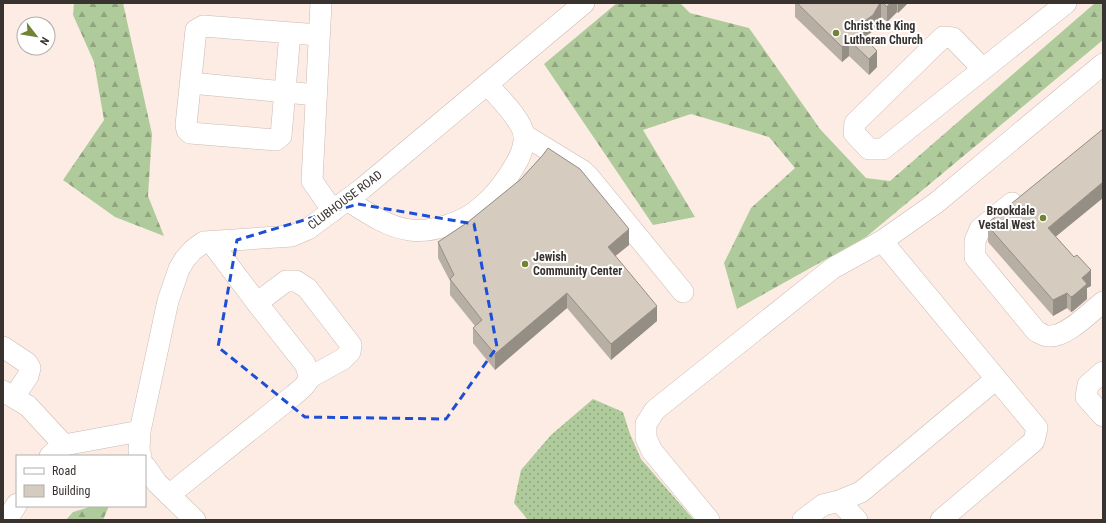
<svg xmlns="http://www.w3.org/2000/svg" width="1106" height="523" font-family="'Roboto Condensed',sans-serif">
	<defs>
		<pattern id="grass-dots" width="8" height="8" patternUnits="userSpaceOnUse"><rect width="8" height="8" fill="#b0cb9b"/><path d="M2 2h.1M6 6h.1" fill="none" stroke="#90a57f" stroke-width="1.8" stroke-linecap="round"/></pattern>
		<pattern id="forest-firs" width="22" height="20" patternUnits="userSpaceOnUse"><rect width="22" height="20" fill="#b0cb9b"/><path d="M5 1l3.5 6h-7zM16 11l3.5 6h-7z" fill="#90a57f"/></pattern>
	</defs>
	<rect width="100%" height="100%" fill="#fdece4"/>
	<polygon fill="url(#grass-dots)" points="593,399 623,412 630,434 641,459 694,520 528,520 514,503 521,470 551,435"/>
	<g fill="url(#forest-firs)">
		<polygon points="74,3 123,3 152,134 148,196 164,236 115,217 63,180 104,120 94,62 73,15"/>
		<polygon points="617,3 680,3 690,13 749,28 820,129 866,178 890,181 1095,3 1103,3 1103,40 866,237 737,309 724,263 751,208 795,168 769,137 691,114 643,130 695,217 653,225 544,64"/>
		<polygon points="93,506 109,506 103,520 66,520 73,512"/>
	</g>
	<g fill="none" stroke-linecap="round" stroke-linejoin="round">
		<defs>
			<g id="minor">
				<polyline points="321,3 312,181 333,211"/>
				<polyline points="290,33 281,136 276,140 190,133 187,130 186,125 196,30 203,26 319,35"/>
				<polyline points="983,69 953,38 943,37 855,123 854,133 869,149 883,149 1066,3"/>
				<polyline points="191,83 316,95"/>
				<polyline points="524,135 583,171 589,177 683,292"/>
				<path d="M347,200C366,212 387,227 410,230C432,233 465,222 481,207C492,198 501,187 509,175C516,164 525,150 524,136C523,120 497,96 487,84"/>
				<path d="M1012,203L980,229L975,241V257L1036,331C1040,333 1044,336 1048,336C1066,338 1090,312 1103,302"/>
				<polyline points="882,241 1037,428 1034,441 941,520"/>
				<polyline points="257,303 286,281 296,281 307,288 351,345 350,352 343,359 309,378"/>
				<polyline points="3,347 27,363 30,368 28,376 14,397"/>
				<polyline points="1103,372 1088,385 1086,397 1103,416"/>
				<polyline points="3,391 28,406 64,445"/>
				<polyline points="50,456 57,450 64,445 140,431"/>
				<polyline points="141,456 139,451 140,431 168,301 179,269 185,259 193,250 204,242 292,236 308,229 363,188 584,3"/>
				<polyline points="145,466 157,483 195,520"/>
				<path d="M169,495L294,395C306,385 313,381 305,364L257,303L211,242"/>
				<polyline points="839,501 857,520"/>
				<polyline points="7,520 17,504"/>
				<polyline points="709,520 652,451 646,438 646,424 655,410 833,268 882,241 936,203 1103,64"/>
				<polyline points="803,520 823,505 839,501 861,492 996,379"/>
			</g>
		</defs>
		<use href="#minor" stroke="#cabab2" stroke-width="22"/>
		<use href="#minor" stroke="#fff" stroke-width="21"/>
	</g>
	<g fill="#b7afa3">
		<polygon points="795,3 908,3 898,13 897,12 887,22 881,17 873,31 866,36 865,38 877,67 869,75 849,56 842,62 795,17"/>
		<polygon points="542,156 629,245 615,256 657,321 611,360 567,308 495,370 473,343 473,328 475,326 450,295 450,281 438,258 438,242 468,222 521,179"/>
		<polygon points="988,226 1056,237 1074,257 1091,286 1087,288 1087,299 1073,311 1071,312 1067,308 1053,316 988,242"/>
	</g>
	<g fill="#958e85">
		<polygon points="880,3 881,3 881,17 873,31 866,36 858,47 858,31"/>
		<polygon points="890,3 897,3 897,12 887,22 887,7"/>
		<polygon points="898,3 908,3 898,13"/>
		<polygon points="849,40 849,56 842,62 842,47"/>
		<polygon points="877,51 877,67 869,75 869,59"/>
		<polygon points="1103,182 1103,198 1048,243 1048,228"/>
		<polygon points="629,229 629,245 608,262 608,247"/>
		<polygon points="1091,270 1091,286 1087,288 1087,299 1073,311 1071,312 1071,297 1082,278"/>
		<polygon points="567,293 567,308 495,370 495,354"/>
		<polygon points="1067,293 1067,308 1053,316 1053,300"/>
		<polygon points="657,306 657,321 611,360 611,344"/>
	</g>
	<g fill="#d5cbbe" stroke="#958e85">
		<polygon points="797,3 880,3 873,15 866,20 858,31 877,51 869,59 849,40 842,47"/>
		<polygon points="883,3 890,3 887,7"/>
		<polygon points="1103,129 1103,182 1048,228 1074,257 1077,255 1091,270 1082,278 1087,284 1073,296 1071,297 1067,293 1053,300 988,226 990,221"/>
		<polygon points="548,148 580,169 629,229 608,247 657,306 611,344 567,293 495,354 473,328 482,320 450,279 454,275 438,242 468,222 521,179 542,156"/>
	</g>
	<path fill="none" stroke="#1d4ed8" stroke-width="3" stroke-dasharray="8 5" stroke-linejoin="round" d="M358,204L474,224L497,347L446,419L305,417L218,347L237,240Z"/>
	<g fill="#708434" stroke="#fff" stroke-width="1.5">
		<circle cx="836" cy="33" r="4"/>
		<circle cx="1043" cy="218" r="4"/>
		<circle cx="525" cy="264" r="4"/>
	</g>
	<g text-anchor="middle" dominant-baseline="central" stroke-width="4" stroke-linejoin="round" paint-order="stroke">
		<g font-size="12" font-weight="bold" fill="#393330" stroke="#fff" text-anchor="start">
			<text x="844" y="26">Christ the King<tspan x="844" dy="14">Lutheran Church</tspan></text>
			<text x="1035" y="211" text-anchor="end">Brookdale<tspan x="1035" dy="14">Vestal West</tspan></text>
			<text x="533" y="257">Jewish<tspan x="533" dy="14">Community Center</tspan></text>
		</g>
		<g font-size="12" fill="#393330" stroke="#fff">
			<text transform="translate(345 200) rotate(-37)">CLUBHOUSE ROAD</text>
		</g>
	</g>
	<rect width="1106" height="523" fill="none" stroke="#393330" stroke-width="8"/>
	<rect x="16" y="455" width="130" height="52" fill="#ffffff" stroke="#b0adac"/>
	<rect x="24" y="468" width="20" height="6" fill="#ffffff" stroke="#b0adac"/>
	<text x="52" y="475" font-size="12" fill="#393330">Road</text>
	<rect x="24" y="485" width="20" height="12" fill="#d5cbbe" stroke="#b0adac"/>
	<text x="52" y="495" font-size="12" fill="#393330">Building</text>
	<g transform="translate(36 36) rotate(121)"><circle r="19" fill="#ffffff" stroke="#b0adac"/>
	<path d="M0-3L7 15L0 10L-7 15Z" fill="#708434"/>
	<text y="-6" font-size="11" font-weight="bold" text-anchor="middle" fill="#393330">N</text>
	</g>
</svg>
